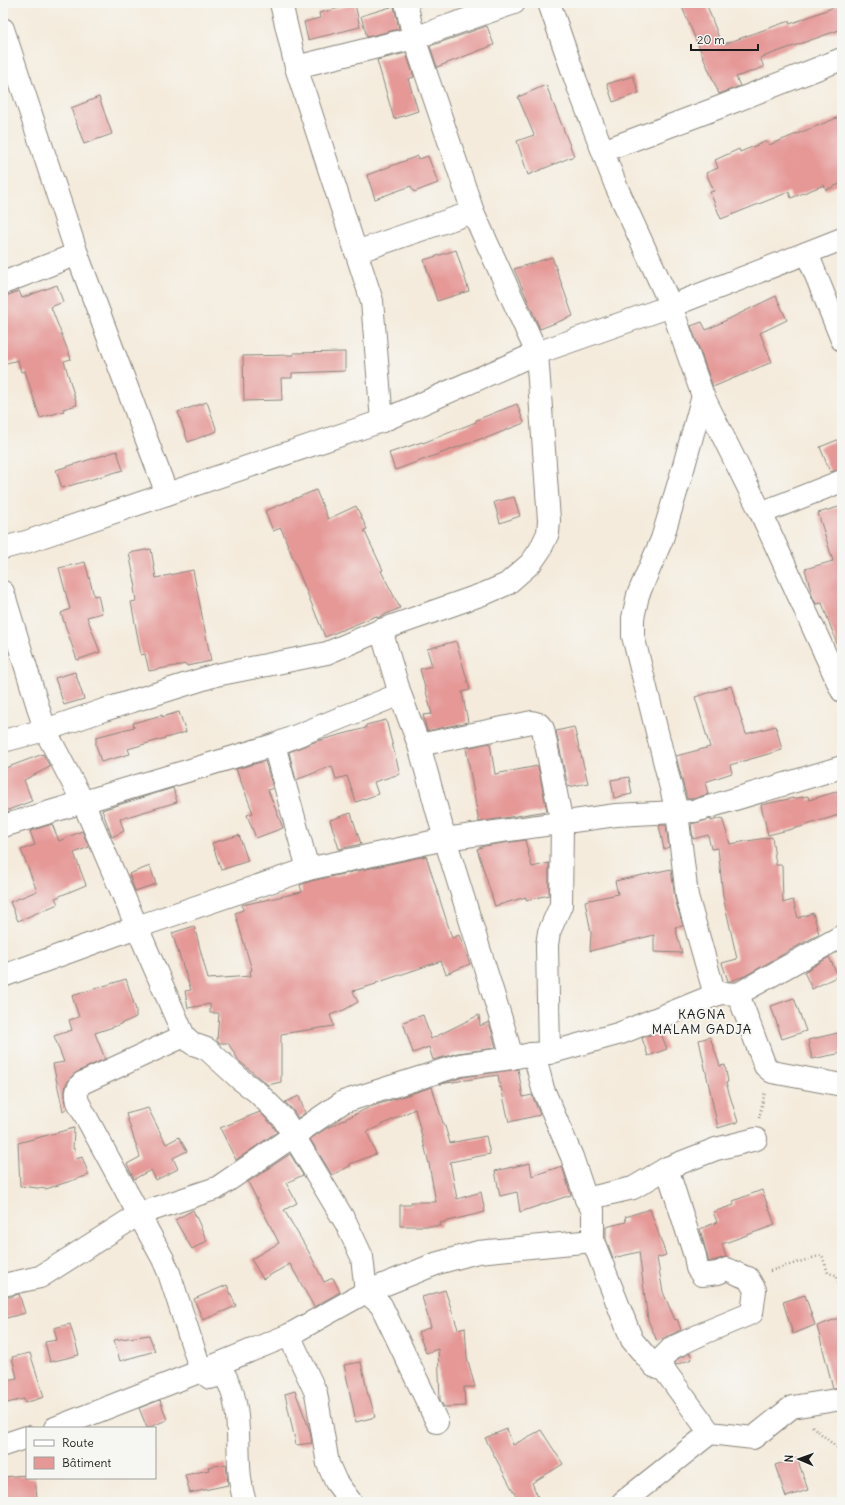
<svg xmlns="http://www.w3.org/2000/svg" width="845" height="1505" font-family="Delius,sans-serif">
	<rect width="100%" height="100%" fill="#f6f6f2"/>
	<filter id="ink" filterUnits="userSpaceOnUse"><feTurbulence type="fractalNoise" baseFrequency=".025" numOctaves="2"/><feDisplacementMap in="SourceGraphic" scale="8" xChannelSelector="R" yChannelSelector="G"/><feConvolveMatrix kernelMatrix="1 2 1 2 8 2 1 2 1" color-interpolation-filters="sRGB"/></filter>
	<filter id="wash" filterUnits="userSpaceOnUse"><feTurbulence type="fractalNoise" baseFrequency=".012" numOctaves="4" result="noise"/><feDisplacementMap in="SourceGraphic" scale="16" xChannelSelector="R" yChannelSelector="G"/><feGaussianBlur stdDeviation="0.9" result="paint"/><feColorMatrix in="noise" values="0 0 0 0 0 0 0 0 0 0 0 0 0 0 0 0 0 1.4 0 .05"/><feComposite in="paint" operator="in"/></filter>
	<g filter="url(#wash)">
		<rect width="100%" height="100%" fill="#f4ebdc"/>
		<g id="blocks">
			<g fill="#e59896">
				<polygon points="692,3 706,3 721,43 723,42 724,44 789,21 790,24 842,4 842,29 760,58 764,67 736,77 740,86 719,94 682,7"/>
				<polygon points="355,4 360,27 308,40 304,22 320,18 319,13"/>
				<polygon points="394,6 399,29 367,37 361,16"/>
				<polygon points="487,26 494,45 437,67 430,46"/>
				<polygon points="406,53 414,77 408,79 418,111 394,119 377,60"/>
				<polygon points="633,76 639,93 613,102 607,84"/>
				<polygon points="546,85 574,156 528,175 517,141 534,135 518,97"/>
				<polygon points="99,97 112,134 84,144 71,108"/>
				<polygon points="842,116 842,183 826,190 824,185 791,198 789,192 721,219 710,192 714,191 706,173 718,168 715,160 739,149 740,152 767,141 769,145"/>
				<polygon points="418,156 419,159 428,156 438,183 414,192 411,186 375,199 367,175"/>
				<polygon points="456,250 469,291 437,301 424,260"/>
				<polygon points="552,257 573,316 540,329 514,269"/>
				<polygon points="57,285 63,302 51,307 71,359 64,361 77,405 63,409 64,411 40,418 25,371 21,372 18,360 3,364 3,297 19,291 22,298"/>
				<polygon points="776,296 787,320 760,333 772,362 713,387 691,326 702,322 706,330"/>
				<polygon points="345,352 345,371 292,373 292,378 281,378 282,400 244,401 243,356 294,355 293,353"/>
				<polygon points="207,402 217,431 188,442 178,412"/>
				<polygon points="517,404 524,423 484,439 483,438 395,470 389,453 422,442 423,443 476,422 476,420"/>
				<polygon points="842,438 842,469 830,472 820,447"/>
				<polygon points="117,451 123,470 62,488 56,470"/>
				<polygon points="316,490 328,519 356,506 367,529 364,530 383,570 381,571 400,608 377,618 376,616 325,637 281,528 273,531 265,511"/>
				<polygon points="514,497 520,516 500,523 494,502"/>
				<polygon points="842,506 842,652 840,652 822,603 816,604 812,595 805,569 833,561 818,513"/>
				<polygon points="151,549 156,578 193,570 211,661 187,666 186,664 149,671 145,654 141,655 131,602 136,601 134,588 136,587 129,553"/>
				<polygon points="85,562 94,596 98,595 102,613 87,617 100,652 77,660 61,613 70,609 59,568"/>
				<polygon points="456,641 470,690 462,692 468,722 427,731 423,715 432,714 420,669 432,666 427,649"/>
				<polygon points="75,672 84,699 64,705 55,678"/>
				<polygon points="731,686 746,734 776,726 782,750 730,765 732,773 705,782 708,794 693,799 687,799 676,756 710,747 695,697"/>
				<polygon points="179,712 186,732 128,749 130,754 101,762 96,745 96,737 134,727 133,723 162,715 162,717"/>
				<polygon points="386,720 400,774 374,782 378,794 356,802 347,776 336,779 332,766 296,780 289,752 317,741 366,728 366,725"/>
				<polygon points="574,727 588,783 568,787 556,731"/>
				<polygon points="490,743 495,774 538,766 547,811 479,822 466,748"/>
				<polygon points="43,754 50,767 24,780 32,801 3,812 3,769"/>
				<polygon points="265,761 273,788 268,790 283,828 256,838 247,815 253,813 236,769"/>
				<polygon points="629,777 632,794 614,798 611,780"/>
				<polygon points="173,788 177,802 120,819 124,831 112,837 102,810"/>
				<polygon points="842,790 842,814 800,827 768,835 761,805 793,798 793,799 808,796 809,800"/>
				<polygon points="351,813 361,844 339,849 330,820"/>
				<polygon points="722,818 730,844 772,837 776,865 782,865 783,903 793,900 798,918 813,913 819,934 745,976 731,981 728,981 722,963 737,959 723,896 718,848 711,849 708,835 693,839 691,824 711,819 711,821"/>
				<polygon points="52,824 59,841 82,831 89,847 74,853 86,885 55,898 58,904 18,921 10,902 37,891 21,850 35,845 30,831"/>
				<polygon points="659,825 666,825 669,847 664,849"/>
				<polygon points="239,835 248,861 221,870 212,843"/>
				<polygon points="525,840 532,867 549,863 549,895 526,900 526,897 495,906 477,849 484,846"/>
				<polygon points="426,856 452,938 459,935 470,964 446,974 441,961 376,983 376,984 353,991 358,1002 344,1010 330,1015 334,1026 281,1034 281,1082 268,1085 239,1061 228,1043 219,1043 217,1041 219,1013 210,1013 210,1004 188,1008 185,991 191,990 172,933 194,926 208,979 251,976 250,971 252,970 235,913 243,910 242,905 302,892 300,885 311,881"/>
				<polygon points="150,866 156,884 135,891 129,874"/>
				<polygon points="671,869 675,899 683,926 675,927 682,953 654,952 654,935 590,951 591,933 585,901 618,894 615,881"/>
				<polygon points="829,957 838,976 812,989 804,972"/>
				<polygon points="126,979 136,1010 136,1017 116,1026 95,1033 105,1059 77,1072 71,1077 66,1084 65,1091 65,1098 67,1108 63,1111 53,1064 64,1062 54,1036 72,1030 69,1020 79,1017 72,996"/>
				<polygon points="794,998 806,1031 782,1039 771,1006"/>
				<polygon points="423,1015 431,1039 479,1015 480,1026 489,1022 496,1048 458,1053 433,1060 429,1047 413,1053 403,1022"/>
				<polygon points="660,1031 667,1049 648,1056 642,1038"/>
				<polygon points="842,1032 842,1053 812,1059 808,1040"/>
				<polygon points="710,1037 720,1066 725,1065 728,1082 726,1083 738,1122 718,1128 699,1040"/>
				<polygon points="518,1069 523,1097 532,1095 540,1115 509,1122 501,1087 500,1088 498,1075 440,1084 463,1077"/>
				<polygon points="432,1087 443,1123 444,1123 450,1143 486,1136 490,1154 450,1162 457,1199 481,1192 485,1212 440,1223 441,1226 400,1226 400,1205 411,1205 411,1202 436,1202 429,1164 415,1109 367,1132 376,1154 350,1164 350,1166 332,1175 310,1139 325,1129 370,1107"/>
				<polygon points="299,1096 305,1113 298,1118 292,1109 285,1102"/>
				<polygon points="148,1108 166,1144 179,1137 187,1151 173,1158 178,1169 156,1180 151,1170 134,1179 127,1164 140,1157 126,1114"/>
				<polygon points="260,1112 273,1126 277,1132 236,1160 220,1128"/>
				<polygon points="74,1128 73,1149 75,1149 76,1159 82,1157 89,1175 46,1189 20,1186 18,1143"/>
				<polygon points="290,1154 303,1175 286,1183 297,1203 284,1210 310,1254 324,1282 333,1278 340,1292 314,1307 290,1264 263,1279 251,1259 279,1243 248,1182"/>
				<polygon points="530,1163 532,1176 562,1166 571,1195 520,1212 517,1192 500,1196 495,1171"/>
				<polygon points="762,1190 775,1225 722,1244 726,1257 709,1262 700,1229 717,1222 713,1212 734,1205 733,1201"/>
				<polygon points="650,1209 666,1255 657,1258 663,1292 675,1320 677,1319 681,1330 657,1341 648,1320 639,1252 613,1258 606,1239 606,1227 626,1222 625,1217"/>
				<polygon points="193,1210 207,1241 192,1249 175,1220"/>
				<polygon points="227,1285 236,1306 203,1320 194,1299"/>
				<polygon points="445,1290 458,1329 465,1327 467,1357 475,1387 464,1387 465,1406 444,1407 440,1400 438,1349 426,1353 418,1332 431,1327 422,1297"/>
				<polygon points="19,1294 25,1313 3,1319 3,1299"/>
				<polygon points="805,1295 815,1325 793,1334 783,1302"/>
				<polygon points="842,1317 842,1387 833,1388 817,1326"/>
				<polygon points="70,1324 79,1355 50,1362 45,1342 57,1340 54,1328"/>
				<polygon points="149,1335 155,1351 120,1361 114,1340"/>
				<polygon points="30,1353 44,1397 25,1403 24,1399 3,1404 3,1381 17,1378 12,1357"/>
				<polygon points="690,1353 692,1359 676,1365 675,1363 679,1358"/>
				<polygon points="361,1362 368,1395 369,1395 375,1417 356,1422 344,1365"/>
				<polygon points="295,1391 310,1431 312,1443 296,1445 285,1394"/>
				<polygon points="160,1400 167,1420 147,1428 139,1408"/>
				<polygon points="507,1429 513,1445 541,1430 563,1464 532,1483 540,1502 519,1502 485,1438"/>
				<polygon points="797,1458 808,1490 786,1497 775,1465"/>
				<polygon points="226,1464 228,1485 190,1493 185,1475 209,1470 208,1467"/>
				<polygon points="27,1475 27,1478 35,1478 37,1498 3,1501 3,1477"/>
			</g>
		</g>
	</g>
	<g filter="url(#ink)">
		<use href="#blocks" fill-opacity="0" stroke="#88847c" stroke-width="1"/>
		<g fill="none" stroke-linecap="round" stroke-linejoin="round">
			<defs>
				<g id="minor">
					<polyline points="281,3 296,67"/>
					<polyline points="549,3 576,81 616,186 671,306 703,396 761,513 842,691"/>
					<polyline points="3,29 77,254"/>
					<polyline points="603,151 720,107 842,59"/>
					<polyline points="356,252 473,212"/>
					<polyline points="807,253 842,340"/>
					<polyline points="3,283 77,254 167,494"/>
					<polyline points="703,396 683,469 662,539 638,595 633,618 633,636 677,812 687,896 715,995"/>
					<polyline points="382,421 372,301 296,67 414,38 514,3"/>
					<polyline points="761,513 842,481"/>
					<polyline points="3,548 26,542 382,421 537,353 671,306 842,239"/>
					<polyline points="3,592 45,730 83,802 184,1036 193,1044 207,1049 241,1080 257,1092 283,1118 346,1223 362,1257 366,1292 381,1305 437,1422"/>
					<polyline points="381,630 486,593 507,584 531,563 540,550 548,533 549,520 537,353 473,212 414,38 406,3"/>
					<polyline points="3,741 45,730 104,710 216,675 327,653 381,630 400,694 419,745 445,839 505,1032 512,1058 531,1054 549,1053 621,1033 720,993 738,994 842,936"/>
					<polyline points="274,745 308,869"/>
					<polyline points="419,745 532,722 539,724 543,729 562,823 561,905 549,932 547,945 549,1053"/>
					<polyline points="3,826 274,745 400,694"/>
					<polyline points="3,976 137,927 308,869 445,839 616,815 695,811 842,767"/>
					<polyline points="738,994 765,1066 772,1072 842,1085"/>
					<path d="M184,1036L82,1083C76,1089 76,1094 78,1102L163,1259L169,1273L201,1371L210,1378L224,1374C227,1379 229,1384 231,1388C244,1425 233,1465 245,1502"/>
					<polyline points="531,1054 537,1065 543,1089 572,1157 586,1199 593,1210 593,1241 632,1340 654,1366 665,1371 710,1433 753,1438 792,1407 842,1399"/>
					<polyline points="586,1199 633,1188 667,1168 716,1149 756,1139"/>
					<polyline points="3,1285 40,1277 139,1214 217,1188 343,1102 460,1065 512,1058"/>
					<polyline points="289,1335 316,1393 328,1464 336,1482 351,1502"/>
					<path d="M654,1366L672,1348L706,1332L752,1313L755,1290L748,1278C740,1276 735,1272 727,1269L718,1273L702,1275L697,1268L695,1256L667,1168"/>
					<polyline points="55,1428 201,1371 289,1335 366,1292 438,1263 478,1252 593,1241"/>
					<polyline points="3,1445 27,1437"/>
					<polyline points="623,1502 710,1433"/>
				</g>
			</defs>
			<use href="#minor" stroke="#88847c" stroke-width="24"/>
			<g stroke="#88847c" stroke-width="2.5" stroke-dasharray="1 3" stroke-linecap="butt">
				<polyline points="759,1118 765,1092"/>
				<polyline points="770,1271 822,1255 828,1273 836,1275 842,1294"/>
				<polyline points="812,1426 842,1452"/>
			</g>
			<use href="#minor" stroke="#fff" stroke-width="22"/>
		</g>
	</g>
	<g text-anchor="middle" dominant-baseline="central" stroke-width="4" stroke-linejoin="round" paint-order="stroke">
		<g font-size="13" letter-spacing="1" fill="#1c1c1c" stroke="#f6f6f2">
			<text x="702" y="1014">KAGNA<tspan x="702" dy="15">MALAM GADJA</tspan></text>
		</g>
	</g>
	<rect width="845" height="1505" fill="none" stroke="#f6f6f2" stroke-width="16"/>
	<rect x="26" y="1427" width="130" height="52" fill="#f6f6f2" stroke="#9f9f9c"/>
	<rect x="34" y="1440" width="20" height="6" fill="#ffffff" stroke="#9f9f9c"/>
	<text x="62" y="1447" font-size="12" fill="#1c1c1c">Route</text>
	<rect x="34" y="1457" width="20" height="12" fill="#e59896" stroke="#9f9f9c"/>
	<text x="62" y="1467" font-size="12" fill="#1c1c1c">Bâtiment</text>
	<g transform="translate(799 1459) rotate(272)" stroke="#f6f6f2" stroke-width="3" paint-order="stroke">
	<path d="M0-3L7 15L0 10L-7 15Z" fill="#1c1c1c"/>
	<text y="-6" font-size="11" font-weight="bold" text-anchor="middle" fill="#1c1c1c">N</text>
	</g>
	<path d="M691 44v6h67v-6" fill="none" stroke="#1c1c1c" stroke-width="2"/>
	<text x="697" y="44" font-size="12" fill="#1c1c1c" stroke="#f6f6f2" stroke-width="3" paint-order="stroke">20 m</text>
</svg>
